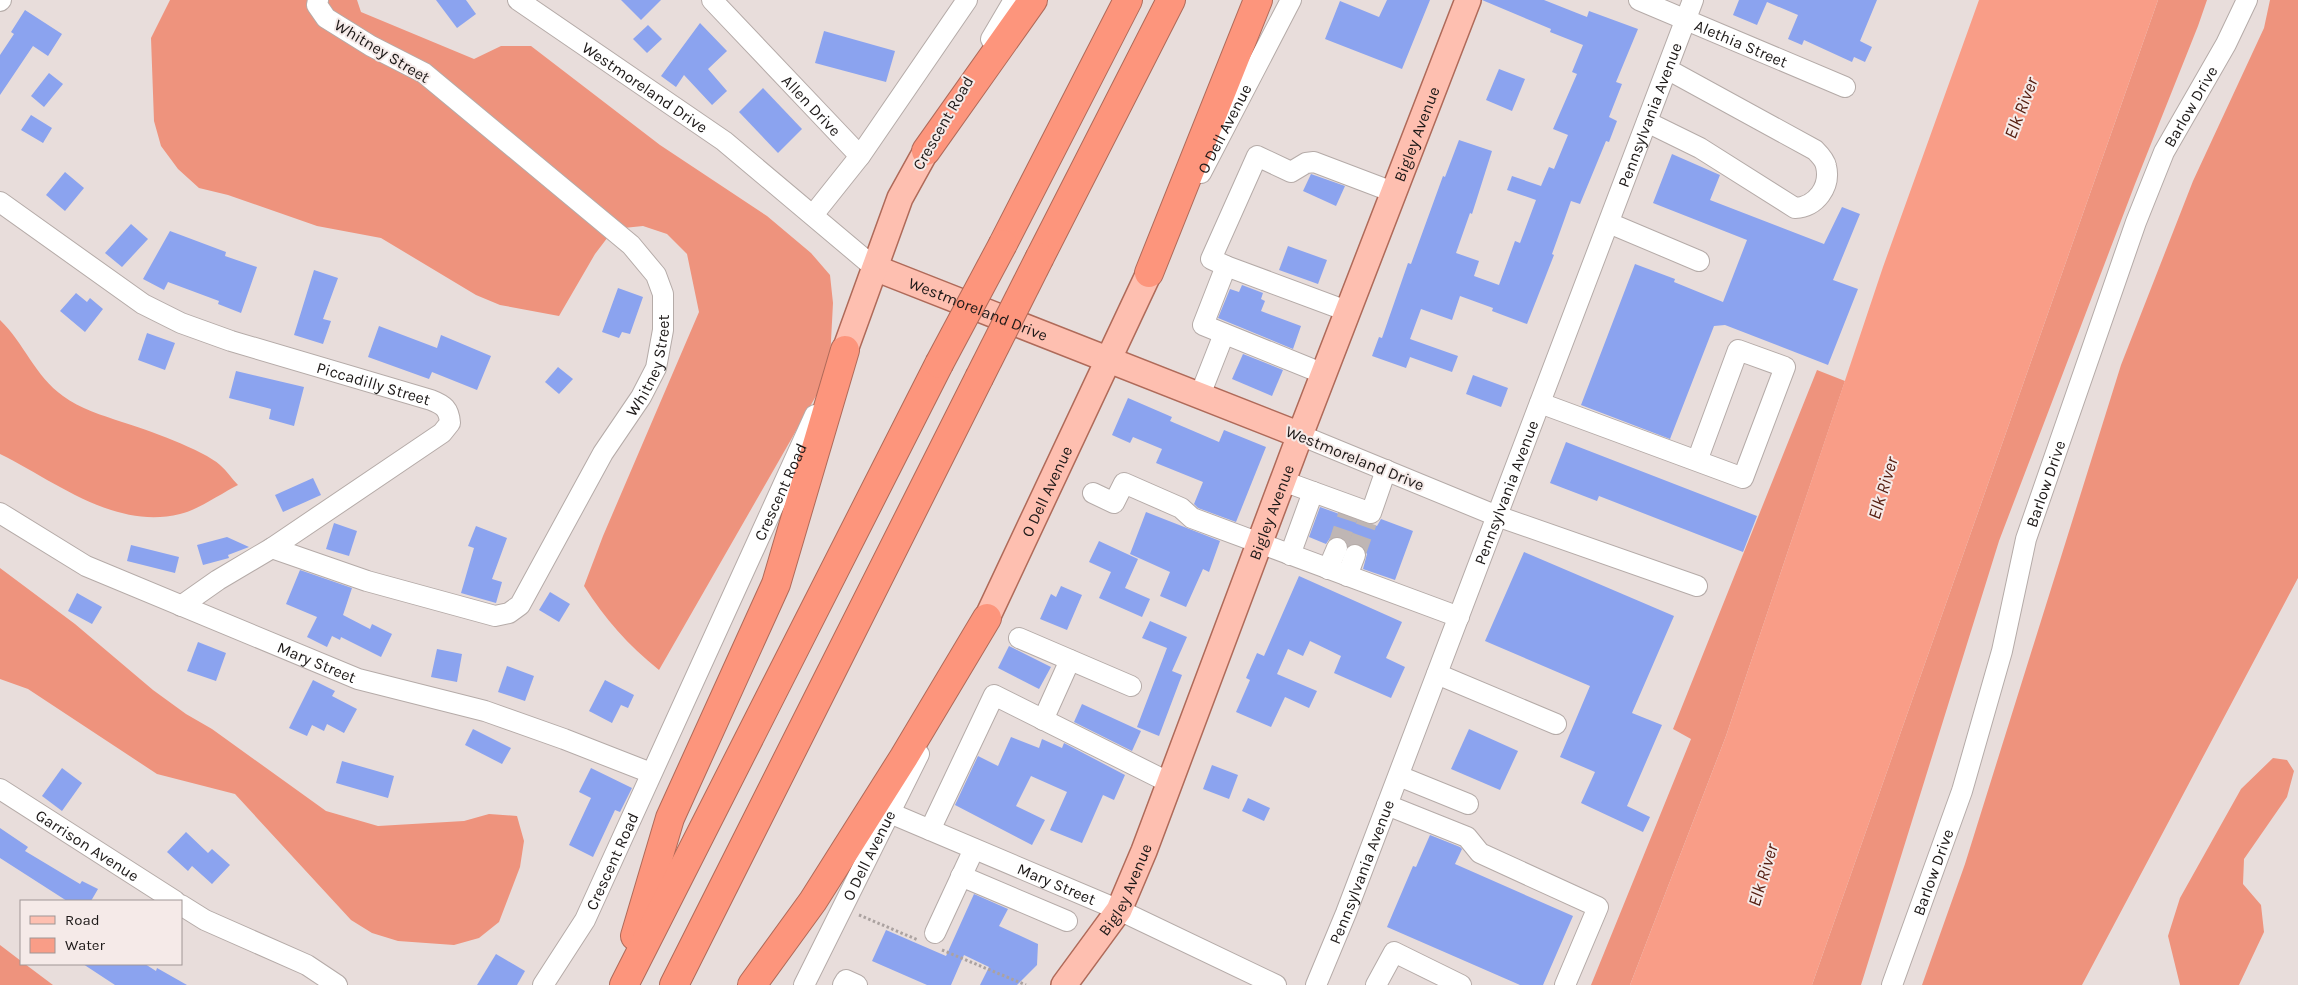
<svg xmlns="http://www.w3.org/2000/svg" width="2298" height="985" font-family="Karla,sans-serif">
	<rect width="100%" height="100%" fill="#e8dddb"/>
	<g fill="#ee937d">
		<path d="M170,0H357L361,12L474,59L501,46H531L660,145L767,216L811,253L830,275L833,303L830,360L820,389L659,670C628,645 605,619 584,586L603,536L699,312L687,254L667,234L643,226L614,229L595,254L559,316L500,305L476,295L381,238L317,226L228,195L199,188L178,169L161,146L154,121L151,38Z"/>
		<polygon points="2158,0 2207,0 2198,26 2135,184 1999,541 1861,985 1812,985"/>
		<polygon points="2270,0 2298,0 2298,578 2082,985 1922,985 1965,864 2121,365 2193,181 2264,28"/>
		<path d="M0,320C24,343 35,376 63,396C80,409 102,415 122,422C145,429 204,450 220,465C227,471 232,479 238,485C222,493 196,511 180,514C114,530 55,481 0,454Z"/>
		<polygon points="1817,370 1845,381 1726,736 1630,985 1591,985 1691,739 1673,729"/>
		<polygon points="0,568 75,624 153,690 186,714 212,729 326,811 378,826 464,821 489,814 517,816 524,841 520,867 499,922 479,938 454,945 398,941 372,933 351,920 235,794 157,774 28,689 0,679"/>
		<polygon points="2273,758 2287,760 2294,771 2287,797 2244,859 2243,884 2261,905 2264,932 2239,985 2180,985 2168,936 2180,898 2241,789"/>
		<polygon points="0,945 21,961 21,964 25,964 53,985 0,985"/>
	</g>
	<polygon fill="#f99d87" points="1979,0 2158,0 1812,985 1630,985 1726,736 1883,267"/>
	<g fill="#8ba3ef">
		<polygon points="436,0 466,0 476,14 457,28"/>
		<polygon points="621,0 661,0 641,20"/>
		<polygon points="1387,0 1430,0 1402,69 1325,39 1340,1 1379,17"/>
		<polygon points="1482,0 1544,0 1587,17 1589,11 1638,29 1616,82 1622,84 1609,117 1617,121 1609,142 1606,141 1580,204 1571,201 1552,254 1554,255 1527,324 1492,311 1493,308 1460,296 1452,320 1421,309 1410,339 1458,356 1452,372 1410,357 1406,368 1372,356 1379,337 1382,338 1408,263 1411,264 1443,176 1445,177 1459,140 1492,151 1472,214 1470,213 1456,253 1479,261 1474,276 1499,285 1515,241 1520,243 1536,200 1507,190 1512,176 1541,186 1549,167 1554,169 1568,135 1553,129 1577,74 1572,72 1583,45 1550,32 1551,29"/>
		<polygon points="1739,0 1877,0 1860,41 1872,47 1865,62 1854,57 1852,62 1804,40 1802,45 1788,39 1798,15 1767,2 1757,25 1733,15"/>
		<polygon points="25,10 62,34 48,56 33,46 0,95 0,55 14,34 11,32"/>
		<polygon points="700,23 727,51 708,69 727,91 712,105 684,75 676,87 661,76"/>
		<polygon points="648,25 662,39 647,53 633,39"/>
		<polygon points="824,31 895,51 886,82 815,63"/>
		<polygon points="1499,69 1525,79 1512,111 1486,100"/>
		<polygon points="49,73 63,84 44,107 31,96"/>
		<polygon points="763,88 802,129 778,153 739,112"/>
		<polygon points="31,115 52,128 43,143 21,130"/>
		<polygon points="1672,154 1720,175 1710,200 1824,244 1842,207 1860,214 1833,280 1858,289 1828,365 1725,325 1714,326 1670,439 1581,405 1635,264 1675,279 1674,282 1723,302 1747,240 1653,203"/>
		<polygon points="65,172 84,188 65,211 46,195"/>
		<polygon points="1311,174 1345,186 1336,206 1303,191"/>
		<polygon points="131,224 148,239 122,267 105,253"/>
		<polygon points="170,231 226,252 225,256 257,267 241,313 218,304 219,301 168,282 164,290 143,279"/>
		<polygon points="1288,246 1327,260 1318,284 1279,270"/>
		<polygon points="314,270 338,278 323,319 331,321 323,344 294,335"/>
		<polygon points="1242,285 1263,293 1261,299 1265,301 1261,311 1301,326 1293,349 1218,318 1230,289 1239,292"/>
		<polygon points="618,288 643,297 630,334 622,332 619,338 602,332"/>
		<polygon points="76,293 87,302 90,298 103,309 85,332 60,311"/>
		<polygon points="379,326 437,348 441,335 491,356 477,390 432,372 429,379 368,357"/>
		<polygon points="147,333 175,343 165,370 138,360"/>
		<polygon points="1243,354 1283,370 1272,396 1232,379"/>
		<polygon points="558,367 573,379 559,394 545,382"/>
		<polygon points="236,371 304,387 294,426 269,419 271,409 229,398"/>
		<polygon points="1473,375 1508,388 1501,407 1466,394"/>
		<polygon points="1128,398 1172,417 1170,421 1219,442 1224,430 1266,447 1236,522 1198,508 1194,504 1203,482 1156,463 1162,449 1133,437 1130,443 1112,435"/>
		<polygon points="1566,442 1757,516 1743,552 1599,496 1597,501 1550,483"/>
		<polygon points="313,478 321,495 283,512 275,495"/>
		<polygon points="1320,507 1367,524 1377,526 1381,519 1413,531 1395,580 1363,569 1367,554 1360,544 1348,545 1342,537 1336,536 1330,538 1326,544 1309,537"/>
		<polygon points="1146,512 1220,541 1209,572 1203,569 1186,607 1160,596 1170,572 1130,554"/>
		<polygon points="334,523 357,531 349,556 326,549"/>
		<polygon points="476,526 507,538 492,579 502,582 496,603 461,593 474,548 468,546"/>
		<polygon points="227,537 249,547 228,555 229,558 203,565 197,545"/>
		<polygon points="1099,541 1138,559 1125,588 1150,599 1142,617 1099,598 1111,572 1089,562"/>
		<polygon points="131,545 179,557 175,573 127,561"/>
		<polygon points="1524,552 1674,616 1632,713 1662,725 1627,806 1650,817 1643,832 1581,803 1595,772 1560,757 1590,686 1485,641"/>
		<polygon points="300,570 352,588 343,615 370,629 372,624 392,634 381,657 341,637 340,640 332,636 327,647 307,637 317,617 286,604"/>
		<polygon points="1299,576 1402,622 1386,658 1405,667 1391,698 1334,673 1341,656 1310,641 1303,656 1288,649 1277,674 1317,691 1309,708 1285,697 1271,727 1236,712 1250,680 1246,678 1257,653 1264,656"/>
		<polygon points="1061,586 1082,595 1067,630 1040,619 1051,594 1056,597"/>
		<polygon points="550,592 570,604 559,622 539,610"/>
		<polygon points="77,593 102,607 92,624 68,611"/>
		<polygon points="1150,621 1187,637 1172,671 1182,675 1159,736 1137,727 1167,648 1142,638"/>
		<polygon points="198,642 226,653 216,681 187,671"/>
		<polygon points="1009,646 1051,667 1039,689 998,668"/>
		<polygon points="437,649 462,654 457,682 431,677"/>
		<polygon points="507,666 534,676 525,701 498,692"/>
		<polygon points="313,680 335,691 332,696 357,709 344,733 327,724 324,731 312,725 307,736 289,728"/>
		<polygon points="605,680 634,695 628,708 621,705 612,723 589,711"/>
		<polygon points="1082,704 1141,731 1132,751 1074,722"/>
		<polygon points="473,729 511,748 502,764 465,745"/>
		<polygon points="1469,729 1518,751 1500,790 1451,769"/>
		<polygon points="1011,737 1039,748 1042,739 1062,748 1064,743 1125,775 1114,800 1103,795 1082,843 1050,830 1067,792 1031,776 1016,806 1045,820 1032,845 955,805 978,756 998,766"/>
		<polygon points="342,761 394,776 388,798 336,783"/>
		<polygon points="1212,765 1238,775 1229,799 1203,789"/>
		<polygon points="62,768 82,783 62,811 42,796"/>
		<polygon points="591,768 632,788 620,812 615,810 593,857 569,845 591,798 579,792"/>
		<polygon points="1248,798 1270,808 1264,821 1242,811"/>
		<polygon points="0,828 28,847 25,851 80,884 82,881 98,889 91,901 67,901 0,858"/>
		<polygon points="186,832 208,853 212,849 230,865 212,884 192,866 188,871 167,852"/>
		<polygon points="1430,835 1460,847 1462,849 1455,864 1573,916 1543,985 1520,985 1387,927 1413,866 1416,867"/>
		<polygon points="974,894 1008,909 999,926 1038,944 1037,965 1017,985 980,985 989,967 964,955 951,985 927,985 872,961 886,930 946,956"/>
		<polygon points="496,954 525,971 517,985 477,985"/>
		<polygon points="83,964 145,964 156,971 157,968 187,985 115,985"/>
	</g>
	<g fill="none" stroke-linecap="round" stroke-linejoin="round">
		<g stroke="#bfb6b4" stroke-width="20" stroke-dasharray="20 10" stroke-linecap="butt">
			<polyline points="1337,548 1348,515"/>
			<polyline points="1355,555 1367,522"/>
		</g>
		<defs>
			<g id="minor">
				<path id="s1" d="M518,0L724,141L875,268"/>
				<path id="s2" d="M712,0L860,156L813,215"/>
				<path id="s3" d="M1639,0L1845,87"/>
				<polyline points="0,1 1,0"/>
				<polyline points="991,39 1014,0"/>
				<path d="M1647,122L1700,148L1795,208C1816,207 1831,187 1826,166C1825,160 1819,154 1815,150L1667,69"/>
				<polyline points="860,156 967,0"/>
				<path id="s4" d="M1201,173L1291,0"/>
				<path id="s5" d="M0,202L143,304L181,323L231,341L431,400C444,405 449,409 450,423L442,433L272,548L218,580L181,606"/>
				<polyline points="1609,223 1699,261"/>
				<polyline points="1226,266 1211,259 1257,156 1291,172 1306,163 1314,162 1393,192"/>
				<polyline points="1324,374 1203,325 1226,266 1347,311"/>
				<polyline points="1200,395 1224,334"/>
				<polyline points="1540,403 1743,478 1785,367 1738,350 1697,461"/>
				<polyline points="1300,435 1497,516 1697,586"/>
				<polyline points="1283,481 1371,513 1386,470"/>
				<polyline points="1093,493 1114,503 1124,483 1181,508 1192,518 1459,617"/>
				<path id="s6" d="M0,513L86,566L358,679L485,711L564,739L651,773"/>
				<path id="s7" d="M272,548L367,581L495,616L509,613L520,605L603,453L641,397L656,368L663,330V294L656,275L631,245L424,73L371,46L326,18L317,5L318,0"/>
				<polyline points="1290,555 1313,492"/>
				<polyline points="1328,569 1337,548"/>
				<polyline points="1347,576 1355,555"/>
				<polyline points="1019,638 1131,686"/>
				<polyline points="1437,674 1556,724"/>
				<polyline points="1043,720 1070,660"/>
				<polyline points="1399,776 1468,804"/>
				<path id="s8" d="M0,789L175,901"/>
				<polyline points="1387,805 1467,837 1480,853 1598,907 1565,985"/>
				<path id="s9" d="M890,813L1119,910L1276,985"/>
				<polyline points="930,830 994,695 1170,783"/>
				<polyline points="961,876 1067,921"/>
				<polyline points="181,905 205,920 307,965 337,985"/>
				<polyline points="935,933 974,849"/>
				<path id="s10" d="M543,985L585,920L815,415"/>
				<path id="s11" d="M804,985L919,754"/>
				<polyline points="843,985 846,980 857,985"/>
				<path id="s12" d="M1316,985L1346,913L1693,0"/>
				<polyline points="1376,985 1394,952 1461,985"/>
				<path id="s13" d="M1892,985L1962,791L2002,651L2026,539L2136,222L2164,152L2226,44L2247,0"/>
			</g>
			<g id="major">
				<path id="s14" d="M875,268L1300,435"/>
				<polyline points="845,350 900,198 926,151"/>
				<path id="s15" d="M987,618L1149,273"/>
				<path id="s16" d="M1064,985L1119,910L1144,851L1300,435L1468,0"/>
			</g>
			<g id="highway">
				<polyline points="926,151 1033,0"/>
				<polyline points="1003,244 1128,0"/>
				<polyline points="1040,257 1171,0"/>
				<polyline points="1149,273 1258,0"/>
				<polyline points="635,936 670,818 776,584 845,350"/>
				<polyline points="624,985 939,364"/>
				<polyline points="674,985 979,378"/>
				<polyline points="752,985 813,901 904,757 987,618"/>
			</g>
		</defs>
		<use href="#minor" stroke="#b5aba8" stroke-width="22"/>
		<use href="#major" stroke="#af6a59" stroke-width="28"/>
		<use href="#highway" stroke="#af6a59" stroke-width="30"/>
		<g stroke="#aba2a0" stroke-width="3" stroke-dasharray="2.5 2.5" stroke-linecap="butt">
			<polyline points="859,915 918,940"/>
			<polyline points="942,950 1026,985"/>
		</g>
		<use href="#minor" stroke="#fff" stroke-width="20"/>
		<use href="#major" stroke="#febfb0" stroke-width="25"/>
		<use href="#highway" stroke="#fd957c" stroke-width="28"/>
		<defs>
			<g id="highway-bridge">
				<polyline points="939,364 1003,244"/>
				<polyline points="979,378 1040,257"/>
			</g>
		</defs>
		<use href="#highway-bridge" stroke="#af6a59" stroke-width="30" stroke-linecap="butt"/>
		<use href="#highway-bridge" stroke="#fd957c" stroke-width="28"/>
	</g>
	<g text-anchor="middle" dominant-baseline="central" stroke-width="4" stroke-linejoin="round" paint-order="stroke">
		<g font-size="16" fill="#1d1918" stroke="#f5eae8">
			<text stroke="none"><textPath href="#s3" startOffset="111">Alethia Street</textPath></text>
			<text transform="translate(382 51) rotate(31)">Whitney Street</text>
			<text stroke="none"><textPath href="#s1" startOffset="154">Westmoreland Drive</textPath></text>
			<text stroke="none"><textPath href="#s2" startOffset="145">Allen Drive</textPath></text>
			<text stroke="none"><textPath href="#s13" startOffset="930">Barlow Drive</textPath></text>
			<text stroke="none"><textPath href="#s12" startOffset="932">Pennsylvania Avenue</textPath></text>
			<text transform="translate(943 123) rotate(-60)">Crescent Road</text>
			<text stroke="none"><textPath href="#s4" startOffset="50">O Dell Avenue</textPath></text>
			<text stroke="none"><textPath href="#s16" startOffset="924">Bigley Avenue</textPath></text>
			<text stroke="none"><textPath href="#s14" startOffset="111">Westmoreland Drive</textPath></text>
			<text stroke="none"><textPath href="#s7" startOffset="535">Whitney Street</textPath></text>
			<text stroke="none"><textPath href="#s5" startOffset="420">Piccadilly Street</textPath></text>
			<text transform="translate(1355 458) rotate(22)">Westmoreland Drive</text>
			<text stroke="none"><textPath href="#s13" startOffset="525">Barlow Drive</textPath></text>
			<text stroke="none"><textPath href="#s15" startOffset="140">O Dell Avenue</textPath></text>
			<text stroke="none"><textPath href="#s10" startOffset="548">Crescent Road</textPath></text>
			<text stroke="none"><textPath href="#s12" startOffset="528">Pennsylvania Avenue</textPath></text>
			<text stroke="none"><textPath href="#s16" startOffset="519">Bigley Avenue</textPath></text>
			<text stroke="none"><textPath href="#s6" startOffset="351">Mary Street</textPath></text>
			<text stroke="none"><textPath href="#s8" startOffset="104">Garrison Avenue</textPath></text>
			<text stroke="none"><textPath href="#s11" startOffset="145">O Dell Avenue</textPath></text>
			<text stroke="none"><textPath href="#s10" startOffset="142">Crescent Road</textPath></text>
			<text stroke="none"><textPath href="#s12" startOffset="122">Pennsylvania Avenue</textPath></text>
			<text stroke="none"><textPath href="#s13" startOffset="120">Barlow Drive</textPath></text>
			<text stroke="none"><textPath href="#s9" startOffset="181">Mary Street</textPath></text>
			<text stroke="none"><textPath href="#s16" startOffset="114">Bigley Avenue</textPath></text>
		</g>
		<g font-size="18" font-style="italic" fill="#531b0e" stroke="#f5eae8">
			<text transform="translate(2021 108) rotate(-69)">Elk River</text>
			<text transform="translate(1883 488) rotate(-73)">Elk River</text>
			<text transform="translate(1763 875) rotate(-73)">Elk River</text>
		</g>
	</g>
	<rect x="20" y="900" width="162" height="65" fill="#f5eae8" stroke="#9f9695"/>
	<rect x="30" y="916" width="25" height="8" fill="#febfb0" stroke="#9f9695"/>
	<text x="65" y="925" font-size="15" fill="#1d1918">Road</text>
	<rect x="30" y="938" width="25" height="15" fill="#f99d87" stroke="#9f9695"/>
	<text x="65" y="950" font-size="15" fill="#1d1918">Water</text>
</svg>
